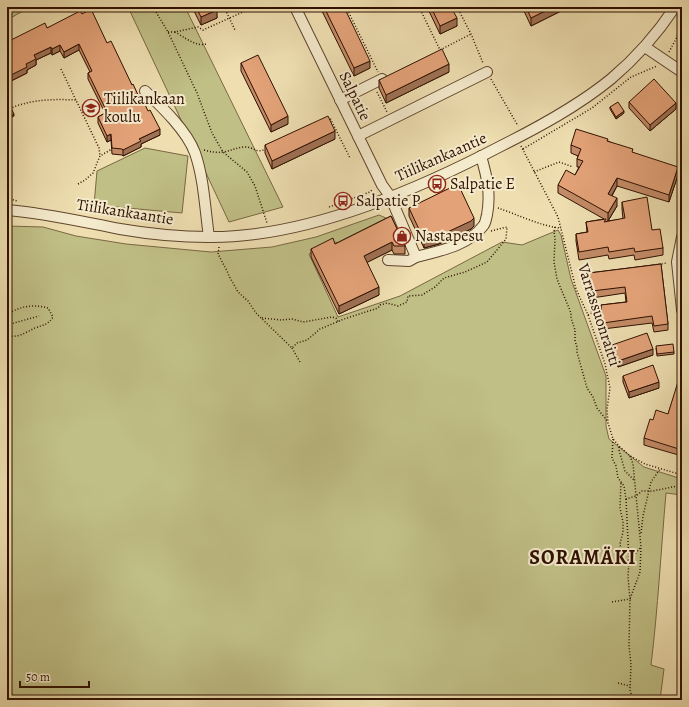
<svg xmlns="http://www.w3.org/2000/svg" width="689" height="707" font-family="Alegreya,serif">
	<rect width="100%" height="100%" fill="#eedeb0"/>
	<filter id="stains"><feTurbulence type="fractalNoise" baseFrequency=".005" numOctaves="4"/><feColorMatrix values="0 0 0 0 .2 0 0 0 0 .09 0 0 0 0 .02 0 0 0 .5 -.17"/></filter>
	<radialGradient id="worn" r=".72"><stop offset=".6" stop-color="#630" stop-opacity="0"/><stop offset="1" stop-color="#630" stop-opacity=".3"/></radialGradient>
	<g fill="#c0bf86" stroke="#786843">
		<polygon points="7,7 30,7 7,20"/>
		<polygon points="128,7 185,7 283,207 229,222"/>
		<polygon points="145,148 188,156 182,213 94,205 97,171"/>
		<path d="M379,215L386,218L390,222L340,244L336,242L309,254L338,317L400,296L502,242L522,245L558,230L561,235L571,279L606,376V426L609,439L644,467L682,479V495L666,493C661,550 658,608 651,665L664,669L660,700H7V226L43,227L76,236L126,244L211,252L272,247L316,237Z"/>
	</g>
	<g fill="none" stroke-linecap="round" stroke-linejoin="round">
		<defs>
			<g id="minor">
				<path d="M295,7L382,185L390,196L416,257C439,251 468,246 483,226C486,223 486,218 487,215C491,193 487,177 481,156"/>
				<polyline points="645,47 682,72"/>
				<path d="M145,91C162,107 187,131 195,153C204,179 205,209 209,237"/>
				<polyline points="340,100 382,79"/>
				<polyline points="358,136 487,72"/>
				<path d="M7,210C45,213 83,222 120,229C149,234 180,237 209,237C305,238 417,190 501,146C539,127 578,106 611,79C636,58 657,34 675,7"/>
				<polyline points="682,237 677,262 682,310"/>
				<polyline points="388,260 409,261 416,257"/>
			</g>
		</defs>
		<use href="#minor" stroke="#5f442c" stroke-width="12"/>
		<g stroke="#2f1000" stroke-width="1.5" stroke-dasharray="1 2" stroke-linecap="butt">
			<polyline points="153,7 168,32 197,93 212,133 223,152 247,172 255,186 267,223"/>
			<polyline points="224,7 235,30"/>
			<polyline points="346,7 378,72"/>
			<polyline points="419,7 440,50 471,34"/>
			<polyline points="457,7 471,34 483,63"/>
			<polyline points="7,15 19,7"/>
			<polyline points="168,32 175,32 198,27 203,30 254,7"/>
			<path d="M175,32C184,37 196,47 206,44"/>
			<polyline points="669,52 676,39 682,21"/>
			<polyline points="61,69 99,148 100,156"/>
			<polyline points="491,79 518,126"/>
			<polyline points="377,92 387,112"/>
			<path d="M7,110C29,99 53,99 76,100"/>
			<polyline points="328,119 330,118 350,158"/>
			<polyline points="521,146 558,217 576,289 588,315 605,364 610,388 607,409 608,423 613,439 619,446 630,456 645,464 682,475"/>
			<polyline points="523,149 592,108 631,77 657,66"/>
			<path d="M204,150C211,152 217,153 223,152C231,151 237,147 245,147C255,147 255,154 266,149"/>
			<polyline points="534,172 559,162 573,167"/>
			<polyline points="78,184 85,180 93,173 100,156 112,149"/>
			<polyline points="7,198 17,201"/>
			<polyline points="329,207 370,192 373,189"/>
			<path d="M498,208C516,214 543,227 561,228"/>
			<polyline points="555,227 554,231 555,239 554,262 557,279 571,313 571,318 575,330 575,341 577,347 577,352 587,388 593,397 597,408 608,422"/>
			<polyline points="219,247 218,254 227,271 229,276 238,292 248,301 256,313 292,348 297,343 307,340 320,329 344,319 378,308 380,305 387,303 398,306 407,302 408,296 422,295 435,287 444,278 465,272 487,262 506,239 507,227 491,231"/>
			<polyline points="635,268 667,263"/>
			<path d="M7,315C19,306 34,304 48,308L53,317C48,325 43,325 35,328C26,332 17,339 7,335"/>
			<polyline points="588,315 592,313 591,308 600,306"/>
			<polyline points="262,318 281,320 292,319 303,322 332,317 336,318 338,322"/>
			<polyline points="7,325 39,316"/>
			<polyline points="292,348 300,362"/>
			<polyline points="613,439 612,458 616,466 618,478 624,486 626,499 636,496 642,491 653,491 682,485"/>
			<polyline points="619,447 619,450 625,471 634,480"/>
			<polyline points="630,456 633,464 641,547 640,572 630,599 629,645 631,665 630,690 633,700"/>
			<polyline points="626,499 629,561 641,547"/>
			<polyline points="641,533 643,516 651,482 660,469"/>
			<polyline points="617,563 622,556"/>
			<polyline points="612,602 630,599 628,577 629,561 623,558 622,556 620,544 623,532 623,522 620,508 621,481"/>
			<polyline points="618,683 630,686"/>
		</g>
		<use href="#minor" stroke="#f4eacc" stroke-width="10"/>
	</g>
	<g fill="#c38b67" stroke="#2f1000">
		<polygon points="192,7 216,7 217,18 201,25"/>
		<polygon points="320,7 344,7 370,68 354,76"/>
		<polygon points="427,7 451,7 457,26 440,34"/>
		<polygon points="524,7 569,7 531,26 524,11"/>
		<polygon points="82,14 107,43 139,97 160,135 141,144 141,147 123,156 122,155 112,154 111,140 107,142 98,123 98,117 105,113 88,79 88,73 90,72 79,50 64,58 60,51 52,55 51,53 36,60 36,65 27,70 27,73 7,83 7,42 47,28"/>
		<polygon points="241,63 288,124 271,132 241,71"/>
		<polygon points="449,72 386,103 379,88 379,80"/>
		<polygon points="629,102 676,109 650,131 629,108"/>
		<polygon points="610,107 624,113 616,119 610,109"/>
		<polygon points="335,139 272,169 265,153 265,145"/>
		<polygon points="608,141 633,153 678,175 669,202 617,186 612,196 617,206 608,221 623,219 622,209 622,202 652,230 663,248 663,255 635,260 634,255 609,259 608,255 579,260 576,241 576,234 587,232 586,222 604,219 558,193 558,185 575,175 579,167 577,167 577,159 578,156 571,153 571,145"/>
		<polygon points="409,208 474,226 471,229 439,244 424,248 409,216"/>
		<polygon points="391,216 405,246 405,254 394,254 392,250 367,262 379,295 339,314 311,257 311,249 335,244"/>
		<polygon points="661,264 668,324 668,330 654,332 652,323 603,329 601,312 601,305 626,302 625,293 592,298 589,280 589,273"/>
		<polygon points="612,345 653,355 618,367 612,351"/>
		<polygon points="656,348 674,352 674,354 657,356"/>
		<polygon points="682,373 682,456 644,445 644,438 668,414"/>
		<polygon points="623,376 659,388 629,398 623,382"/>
		<polygon points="682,550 682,570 679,569 679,565"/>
		<polygon points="682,644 682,656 681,656"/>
	</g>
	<g fill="#9f7154" stroke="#2f1000">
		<polygon points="553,7 569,7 531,26 531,18"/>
		<polygon points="217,10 217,18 201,25 201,17"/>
		<polygon points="457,18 457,26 440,34 440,26"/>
		<polygon points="79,44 79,50 64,58 64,52"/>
		<polygon points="60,45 60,51 52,55 52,49"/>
		<polygon points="51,47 51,53 36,60 36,65 27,70 27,73 7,83 7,77 26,64 34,55"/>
		<polygon points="370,61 370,68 354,76 354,68"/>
		<polygon points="449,64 449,72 386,103 386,95"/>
		<polygon points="676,103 676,109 650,131 650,125"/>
		<polygon points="624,111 624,113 616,119 616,117"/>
		<polygon points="14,114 14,116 7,120 7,118"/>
		<polygon points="288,116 288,124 271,132 271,125"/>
		<polygon points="160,129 160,135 141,144 141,147 123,156 123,150 139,139"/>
		<polygon points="335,131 335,139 272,169 272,161"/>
		<polygon points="111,134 111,140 107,142 107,136"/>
		<polygon points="678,167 678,175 669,202 669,195"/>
		<polygon points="617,178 617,186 608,202 608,194"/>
		<polygon points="617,198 617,206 608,221 608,213"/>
		<polygon points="474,218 474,226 471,229 439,244 424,248 424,240"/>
		<polygon points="392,242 392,250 364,264 364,256"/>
		<polygon points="379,287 379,295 339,314 339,306"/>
		<polygon points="653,349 653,355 618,367 618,361"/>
		<polygon points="659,382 659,388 629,398 629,392"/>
	</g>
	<g fill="#e3a278" stroke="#2f1000">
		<polygon points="196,7 216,7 217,10 201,17"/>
		<polygon points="324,7 344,7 370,61 354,68"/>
		<polygon points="431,7 451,7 457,18 440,26"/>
		<polygon points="526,7 553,7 531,18"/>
		<polygon points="91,9 107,43 111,41 132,85 133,84 139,97 141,96 148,111 150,110 160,129 139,139 141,141 123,150 122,149 112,148 111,134 107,136 98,117 107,112 88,73 92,71 79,44 64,52 60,45 52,49 51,47 34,55 36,59 26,64 27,67 7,77 7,42 45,23 47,28 80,11 82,14"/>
		<polygon points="442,49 449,64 386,95 379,80"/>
		<polygon points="258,55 288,116 271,125 241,63"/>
		<polygon points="654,79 676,103 650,125 629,102"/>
		<polygon points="618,102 624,111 616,117 610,107"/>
		<polygon points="11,108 14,114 7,118 7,110"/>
		<polygon points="328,116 335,131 272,161 265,145"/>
		<polygon points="576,129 608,139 607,141 633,149 632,152 678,167 669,195 617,178 608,194 617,198 608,213 558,185 566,170 575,175 583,161 577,159 581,149 571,145"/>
		<polygon points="458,184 474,218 471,221 439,236 424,240 409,208"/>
		<polygon points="647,197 652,230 660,229 663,248 635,252 634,248 609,252 608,247 579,252 576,234 588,232 586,222 606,219 604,222 625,218 622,202"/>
		<polygon points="391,216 405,246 394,246 392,242 364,256 379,287 339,306 311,249 333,238 335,244"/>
		<polygon points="661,264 668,324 654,326 652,316 603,323 601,305 627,302 625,287 592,291 589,273"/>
		<polygon points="647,333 653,349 618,361 612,345"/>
		<polygon points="673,344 674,352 657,354 656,346"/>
		<polygon points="653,365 659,382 629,392 623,376"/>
		<polygon points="681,372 682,373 682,450 644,438 650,419 653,420 656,410 668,414"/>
		<polygon points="682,550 682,565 679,565"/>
		<polygon points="682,644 682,652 681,652"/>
	</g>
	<defs>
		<symbol id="school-ring" viewBox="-11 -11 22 22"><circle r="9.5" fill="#f4eacc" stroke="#8f2418" stroke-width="1.5"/><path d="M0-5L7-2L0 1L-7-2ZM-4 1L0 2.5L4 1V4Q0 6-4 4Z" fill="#8f2418"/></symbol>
		<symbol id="bus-ring" viewBox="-11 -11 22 22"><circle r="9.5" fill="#f4eacc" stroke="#8f2418" stroke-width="1.5"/><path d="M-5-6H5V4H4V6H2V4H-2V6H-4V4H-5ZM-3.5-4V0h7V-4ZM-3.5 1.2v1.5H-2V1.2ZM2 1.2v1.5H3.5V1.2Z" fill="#8f2418"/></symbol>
		<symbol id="shop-ring" viewBox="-11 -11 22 22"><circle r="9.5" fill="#f4eacc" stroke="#8f2418" stroke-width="1.5"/><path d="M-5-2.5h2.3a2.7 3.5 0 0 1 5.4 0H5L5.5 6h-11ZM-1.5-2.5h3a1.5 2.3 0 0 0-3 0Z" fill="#8f2418"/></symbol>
	</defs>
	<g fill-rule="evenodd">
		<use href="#school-ring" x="81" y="98" width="20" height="20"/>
		<use href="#bus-ring" x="427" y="174" width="20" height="20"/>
		<use href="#bus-ring" x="333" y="191" width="20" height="20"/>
		<use href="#shop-ring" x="392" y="226" width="20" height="20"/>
	</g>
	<g text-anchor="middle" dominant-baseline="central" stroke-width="4" stroke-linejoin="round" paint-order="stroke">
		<g font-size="16" fill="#2f1000" stroke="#f4eacc">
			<text transform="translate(355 96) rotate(64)">Salpatie</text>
			<text transform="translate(441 157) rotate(-24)">Tiilikankaantie</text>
			<text transform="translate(125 212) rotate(9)">Tiilikankaantie</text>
			<text transform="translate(599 315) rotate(72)">Varrassuonraitti</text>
		</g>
		<g font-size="16" fill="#2f1000" stroke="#f4eacc" text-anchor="start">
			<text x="104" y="99">Tiilikankaan<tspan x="104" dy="18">koulu</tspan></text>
			<text x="450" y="184">Salpatie E</text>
			<text x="356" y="201">Salpatie P</text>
			<text x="415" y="236">Nastapesu</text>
		</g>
		<g font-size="20" font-weight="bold" letter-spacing="1" fill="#2f1000" stroke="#f4eacc">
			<text x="583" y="557">SORAMÄKI</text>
		</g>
	</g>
	<rect width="689" height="707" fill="none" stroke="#eedeb0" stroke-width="24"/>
	<rect x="8" y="8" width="673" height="691" fill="none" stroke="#2f1000" stroke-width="2"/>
	<rect x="12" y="12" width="665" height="683" fill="none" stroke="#2f1000"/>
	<path d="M20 681v6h69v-6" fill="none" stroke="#2f1000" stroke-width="2"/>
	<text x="26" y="681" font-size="12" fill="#2f1000" stroke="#f4eacc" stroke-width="3" paint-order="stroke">50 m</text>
	<rect width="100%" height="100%" filter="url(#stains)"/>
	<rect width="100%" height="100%" fill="url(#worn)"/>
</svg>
